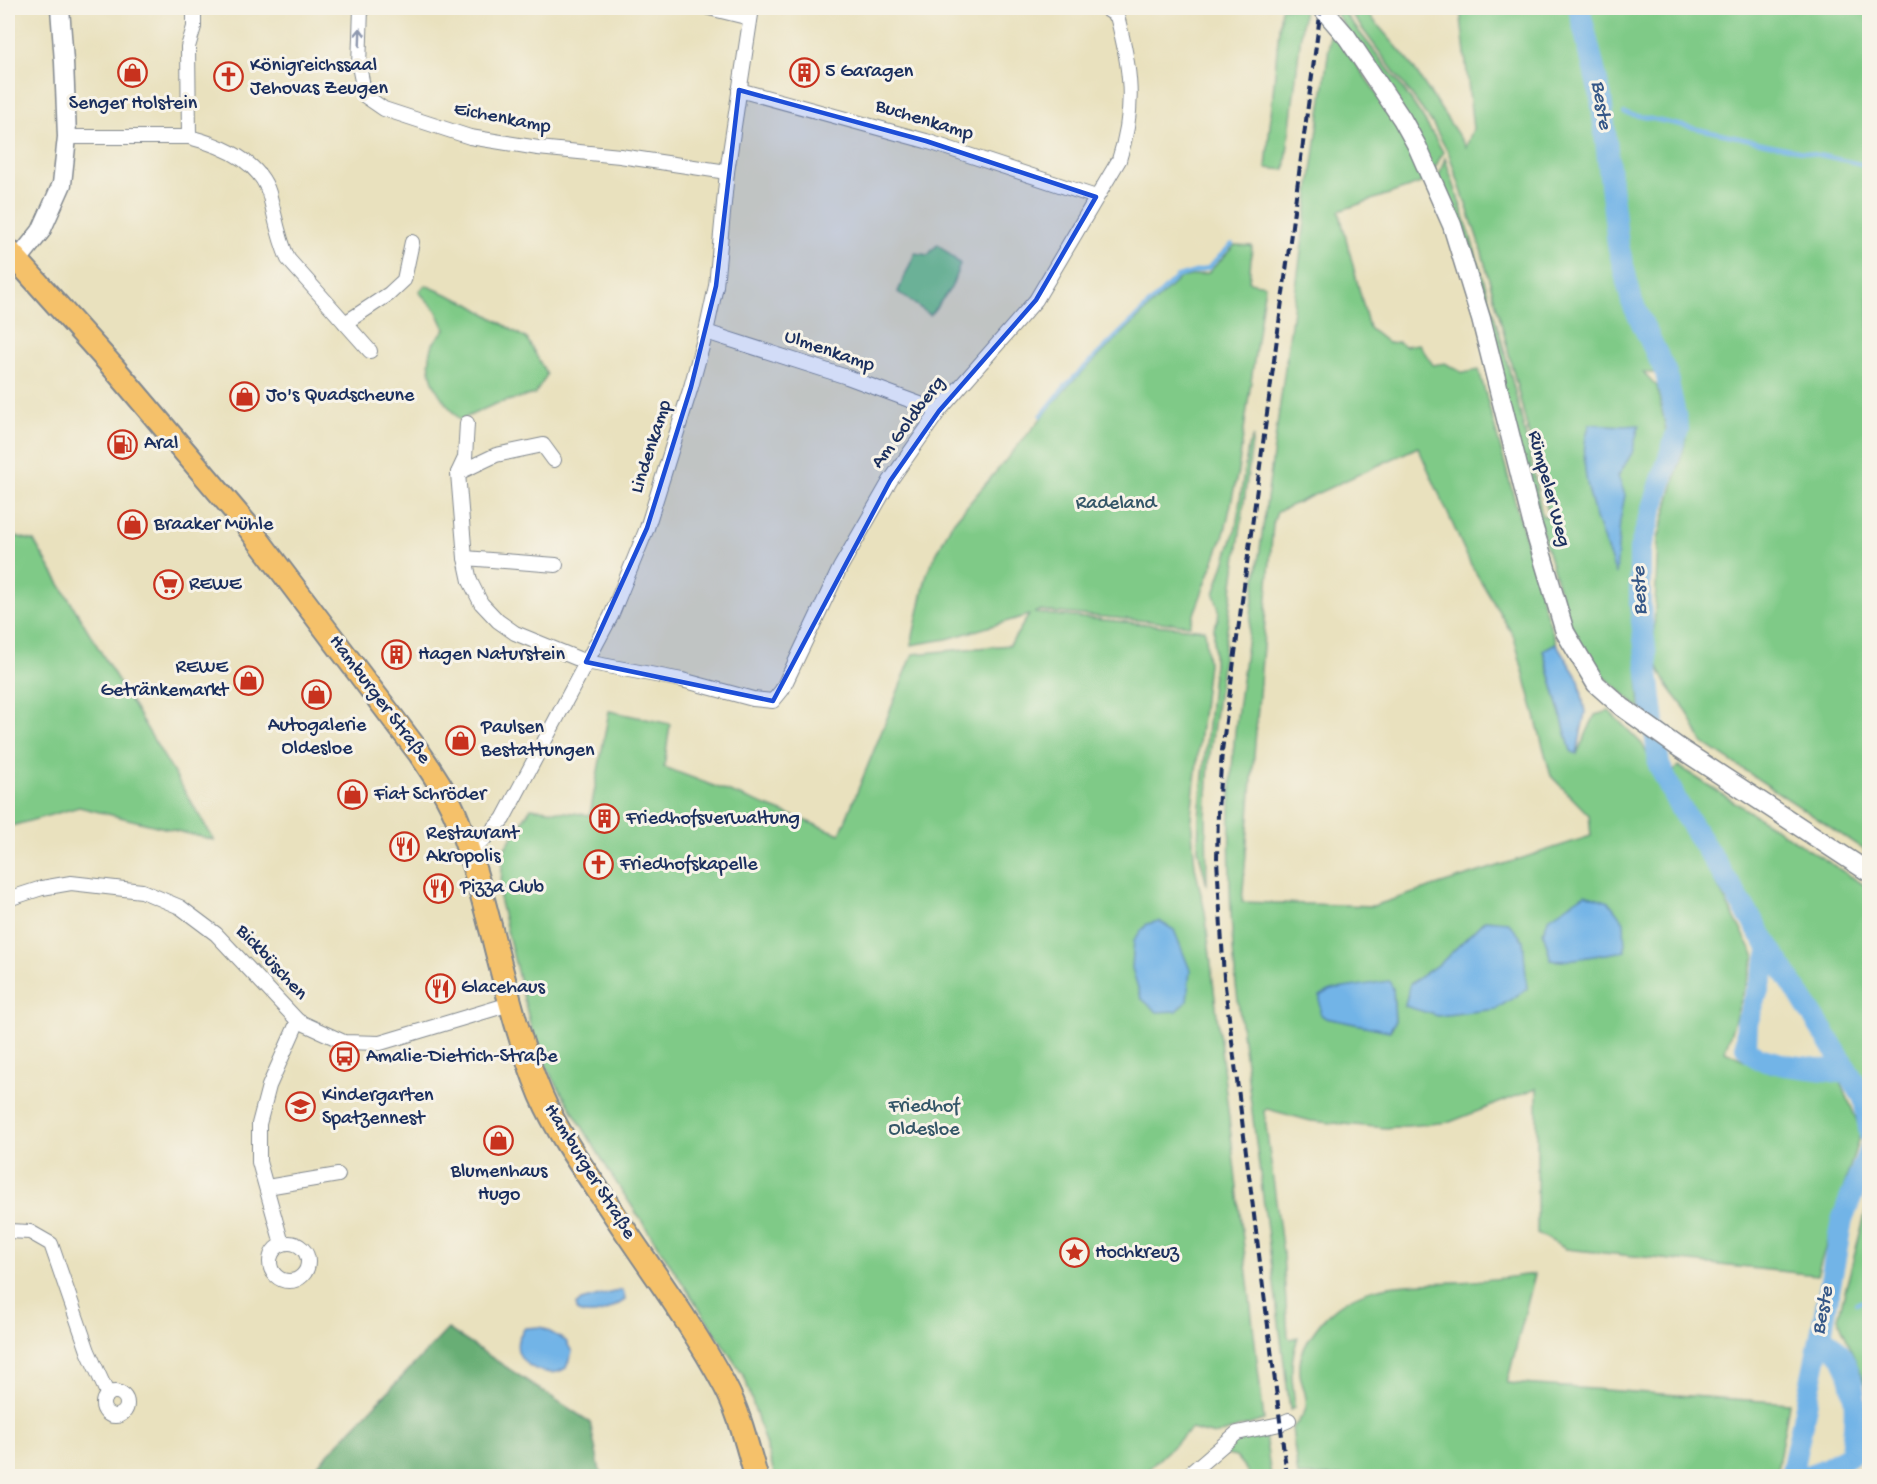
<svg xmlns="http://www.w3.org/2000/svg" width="1877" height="1484" font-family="'Gochi Hand',sans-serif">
	<rect width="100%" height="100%" fill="#f7f3e8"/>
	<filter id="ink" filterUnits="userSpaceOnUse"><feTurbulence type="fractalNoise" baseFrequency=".0167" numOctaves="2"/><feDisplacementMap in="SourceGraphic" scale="12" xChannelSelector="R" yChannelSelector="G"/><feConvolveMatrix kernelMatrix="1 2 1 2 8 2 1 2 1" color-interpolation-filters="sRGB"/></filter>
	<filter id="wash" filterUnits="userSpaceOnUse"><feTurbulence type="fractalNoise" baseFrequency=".008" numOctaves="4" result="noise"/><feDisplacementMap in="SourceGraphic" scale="24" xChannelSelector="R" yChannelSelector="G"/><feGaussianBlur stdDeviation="1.35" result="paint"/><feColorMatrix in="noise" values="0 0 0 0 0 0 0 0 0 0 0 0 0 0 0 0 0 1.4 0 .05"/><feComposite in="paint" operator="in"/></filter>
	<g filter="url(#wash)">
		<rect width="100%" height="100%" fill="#e9e1be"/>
		<g fill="#7fca87" stroke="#4d7c72" stroke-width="1.5" fill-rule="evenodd">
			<polygon points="1281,8 1304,8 1285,170 1266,168"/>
			<path d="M1333,8H1340C1377,54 1415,100 1443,152L1434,170Z"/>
			<path d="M1347,8H1363L1408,60L1466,147L1473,129L1460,8H1869V853L1702,742L1687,711L1667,685L1653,656L1658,539L1686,440L1676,376L1643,372L1657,386L1668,440L1651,481L1631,549L1640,709L1596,669L1572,633L1438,178L1445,158C1484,275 1520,394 1542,516H1549L1502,326L1480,246L1449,154L1432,123Z"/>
			<path d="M1327,23L1392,115L1426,180L1418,184L1339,211L1369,328L1388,343L1399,342L1404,346L1419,344L1433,365L1445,363L1463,373L1479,370L1543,603L1556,643L1543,651L1571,751L1577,754L1595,715L1609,711L1642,744L1755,956L1725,1051L1770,1072L1841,1082L1861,1131L1817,1275L1566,1249L1537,1233V1088L1450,1122L1386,1128L1311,1121L1267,1109L1264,1111L1283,1254L1288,1337L1291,1339L1298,1337C1295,1347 1292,1356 1292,1367C1291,1381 1295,1394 1294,1408L1290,1410L1236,985C1228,900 1227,816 1235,731L1328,55L1330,32L1325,28ZM1418,447L1470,563L1514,637L1551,776L1589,815L1591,836L1373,906L1242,902L1273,524L1277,512ZM1485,920L1405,1006L1410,984L1443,961ZM1393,989L1395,1022L1390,1031L1326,1018L1320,1014Z"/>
			<polygon points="938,244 960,264 951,288 930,315 898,292 915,253 928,255"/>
			<polygon points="1235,245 1252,246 1249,282 1265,285 1238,471 1225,531 1190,625 1039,611 1034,613 1205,630 1208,663 1191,816 1195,867 1205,912 1264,1420 1215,1435 1191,1429 1141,1476 775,1476 745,1378 612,1176 537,1052 500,902 503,851 531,808 590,815 609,711 670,724 664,767 840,834 913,654 1010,645 1029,615 947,639 911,645 927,573 951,525 1069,385 1180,278 1208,273"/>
			<path d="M425,285L470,304L527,339L547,375L535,394L495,404L460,420C441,399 421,375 433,344C436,339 441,334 445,329L436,310L419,292Z"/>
			<polygon points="1253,436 1209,762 1206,817 1207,886 1198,849 1199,818 1214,663 1214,628 1218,619 1219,610 1214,594 1236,527 1248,446"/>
			<polygon points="8,534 34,541 214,840 79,807 8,827"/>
			<polygon points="1678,766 1869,888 1869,1090 1671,774"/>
			<polygon points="1869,1199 1869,1394 1838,1318"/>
			<path d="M1535,1274L1507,1383L1789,1403L1776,1476H1298L1292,1428C1323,1400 1293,1388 1301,1357C1305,1343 1313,1332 1322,1321C1358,1280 1407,1284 1457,1282C1483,1281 1509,1277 1535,1274Z"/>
			<polygon points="1265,1435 1271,1476 1247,1476 1248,1472 1236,1457 1218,1453 1238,1437"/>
		</g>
		<polygon fill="#67ae74" stroke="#416e69" stroke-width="1.5" points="448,1329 590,1422 601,1476 307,1476"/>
		<g fill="#72b4e7" stroke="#4672a2" stroke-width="1.5">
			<path d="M1590,424L1625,426L1639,425L1632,453L1618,476L1625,495L1620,520L1616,574C1601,532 1572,467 1590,424Z"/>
			<polygon points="1556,643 1579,680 1585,712 1577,754 1571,751 1543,650"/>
			<polygon points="1585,894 1609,902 1624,922 1625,951 1562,961 1551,960 1543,932 1549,918"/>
			<polygon points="1485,920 1508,922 1523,940 1527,989 1496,1009 1438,1016 1405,1006 1410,984 1443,961"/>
			<polygon points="1159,921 1174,930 1190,970 1187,1001 1177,1011 1157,1012 1141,998 1132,968 1134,940 1147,924"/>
			<polygon points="1389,981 1393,989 1395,1022 1389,1031 1326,1018 1320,1014 1320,996 1331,990"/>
			<path d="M621,1290L624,1293L625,1300C611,1309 596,1319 578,1312L576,1306L581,1301Z"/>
			<path d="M541,1327L566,1341L572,1352L566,1368C563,1369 560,1372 557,1372C538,1376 513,1360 518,1340C519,1336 523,1331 525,1328Z"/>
		</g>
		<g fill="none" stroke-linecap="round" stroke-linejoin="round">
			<g stroke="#72b4e7" stroke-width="4">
				<polyline points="1624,113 1870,166"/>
				<polyline points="1041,416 1065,386 1177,277 1208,268 1232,244"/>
				<polyline points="1856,1303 1870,1300"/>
			</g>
			<g stroke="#72b4e7" stroke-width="22">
				<polyline points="1579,8 1601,98 1618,245 1632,302 1666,373 1678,429 1640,549 1640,605 1659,765 1678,804 1831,1044 1864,1098 1870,1135"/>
				<polyline points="1771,950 1747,1023 1746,1047 1758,1058 1785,1065 1848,1073"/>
				<polyline points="1791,1476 1821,1335 1842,1220 1870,1149"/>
				<path d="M1807,1476L1826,1469L1850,1455C1856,1423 1859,1389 1843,1359C1839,1350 1828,1342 1821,1335"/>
			</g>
		</g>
	</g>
	<g filter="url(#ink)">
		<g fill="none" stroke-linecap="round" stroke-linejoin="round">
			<defs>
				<g id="minor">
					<polyline points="361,8 359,66 365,96 384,109 470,137 538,148 620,156 727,172"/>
					<polyline points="709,8 750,18"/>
					<polyline points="739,90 926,141 1096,197"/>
					<path d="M67,137H189C220,145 259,160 269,193C275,215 278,237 288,259L370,351"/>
					<polyline points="189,137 188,47 194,27 194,8"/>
					<polyline points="345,323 389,294 404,280 412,242"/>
					<polyline points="706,332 847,377 939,411"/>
					<path d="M467,423L465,458L458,473L465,558L470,581L481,603L498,621L515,633L586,662L682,680L753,699L773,701L782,690L840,568L890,481L939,411L1036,300L1119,160C1136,107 1131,69 1117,16L1105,8"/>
					<polyline points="458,473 496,455 543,445 554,460"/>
					<polyline points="465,558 556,565"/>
					<polyline points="469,855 503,819 611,616 647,528 691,387 706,332 716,286 727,172 752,8"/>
					<polyline points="8,899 42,888 71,883 142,891 180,907 216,934 298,1021 344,1042 380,1043 510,1004"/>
					<polyline points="267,1187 338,1175"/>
					<polyline points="8,1231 30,1232 51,1244 88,1351 108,1395"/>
					<circle cx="289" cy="1262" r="19"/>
					<polyline points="282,1244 259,1162 259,1124 269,1086 298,1021"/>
					<circle cx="115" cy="1404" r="12"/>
					<polyline points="1187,1476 1237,1433 1280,1424 1289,1420"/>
				</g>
				<g id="tertiary">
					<polyline points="1322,8 1347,37 1402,119 1417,146 1452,225 1481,319 1532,522 1565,632 1596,684 1622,707 1678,747 1870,873"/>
					<polyline points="17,261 41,231 62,184 67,137 64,62 60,8"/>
				</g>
				<path id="primary" d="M8,250L113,367L246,524L420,754C434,775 449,797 458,821C492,910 504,1006 541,1095C556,1130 580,1164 602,1196C643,1259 690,1320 725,1386C740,1414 747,1446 756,1476"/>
			</defs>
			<use href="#minor" stroke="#82888e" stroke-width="16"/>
			<use href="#tertiary" stroke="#82888e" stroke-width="21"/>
			<use href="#primary" stroke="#82888e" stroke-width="26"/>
			<use href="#minor" stroke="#fff" stroke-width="14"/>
			<use href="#tertiary" stroke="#fff" stroke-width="18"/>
			<use href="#primary" stroke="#f5c16b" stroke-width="22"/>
			<polyline stroke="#1b2f5e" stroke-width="4" stroke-dasharray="9 4.5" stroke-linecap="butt" points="1287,1476 1224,978 1217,860 1218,810 1222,751 1321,8"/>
		</g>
		<defs><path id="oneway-shaft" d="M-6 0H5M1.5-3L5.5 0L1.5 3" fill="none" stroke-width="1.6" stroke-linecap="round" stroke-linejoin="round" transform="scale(1.5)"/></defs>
		<use stroke="#8d97ae" href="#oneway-shaft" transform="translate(360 37) rotate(-88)"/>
	</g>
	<path fill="#1d4ed8" fill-opacity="0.2" stroke="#1d4ed8" stroke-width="4.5" stroke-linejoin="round" d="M739,90L926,141L1096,197L1036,300L939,411L890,481L773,701L586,662L647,528L691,387L716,286Z"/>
	<defs>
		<symbol id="building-ring" viewBox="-11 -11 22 22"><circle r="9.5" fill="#f7f3e8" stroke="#c8321e" stroke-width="1.5"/><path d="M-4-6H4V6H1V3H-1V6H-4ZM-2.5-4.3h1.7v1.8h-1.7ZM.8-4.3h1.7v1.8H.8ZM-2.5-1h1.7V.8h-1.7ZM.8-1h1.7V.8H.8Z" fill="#c8321e"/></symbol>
		<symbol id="shop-ring" viewBox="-11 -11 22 22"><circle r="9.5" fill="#f7f3e8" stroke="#c8321e" stroke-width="1.5"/><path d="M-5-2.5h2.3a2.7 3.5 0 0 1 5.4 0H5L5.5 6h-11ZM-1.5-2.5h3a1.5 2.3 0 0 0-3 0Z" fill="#c8321e"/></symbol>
		<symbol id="church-ring" viewBox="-11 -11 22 22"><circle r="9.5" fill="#f7f3e8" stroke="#c8321e" stroke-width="1.5"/><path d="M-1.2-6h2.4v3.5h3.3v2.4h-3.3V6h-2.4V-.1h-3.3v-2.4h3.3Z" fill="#c8321e"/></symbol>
		<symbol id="fuel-ring" viewBox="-11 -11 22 22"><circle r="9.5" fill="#f7f3e8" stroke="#c8321e" stroke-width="1.5"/><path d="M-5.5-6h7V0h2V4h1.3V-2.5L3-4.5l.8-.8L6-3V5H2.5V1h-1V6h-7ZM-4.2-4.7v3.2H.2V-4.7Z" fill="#c8321e"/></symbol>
		<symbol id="supermarket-ring" viewBox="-11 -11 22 22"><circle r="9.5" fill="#f7f3e8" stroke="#c8321e" stroke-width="1.5"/><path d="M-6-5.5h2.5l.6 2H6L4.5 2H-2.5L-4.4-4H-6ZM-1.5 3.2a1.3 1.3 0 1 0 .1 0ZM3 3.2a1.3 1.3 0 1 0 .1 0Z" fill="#c8321e"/></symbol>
		<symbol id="restaurant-ring" viewBox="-11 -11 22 22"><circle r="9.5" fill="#f7f3e8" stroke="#c8321e" stroke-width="1.5"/><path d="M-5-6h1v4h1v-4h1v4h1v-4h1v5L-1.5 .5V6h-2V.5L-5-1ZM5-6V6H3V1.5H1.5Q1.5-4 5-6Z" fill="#c8321e"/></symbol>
		<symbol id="bus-ring" viewBox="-11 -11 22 22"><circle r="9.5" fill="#f7f3e8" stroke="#c8321e" stroke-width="1.5"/><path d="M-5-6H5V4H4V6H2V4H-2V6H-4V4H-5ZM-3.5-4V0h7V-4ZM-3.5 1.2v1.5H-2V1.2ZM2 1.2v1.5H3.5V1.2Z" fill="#c8321e"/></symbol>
		<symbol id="school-ring" viewBox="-11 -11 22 22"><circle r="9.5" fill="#f7f3e8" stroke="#c8321e" stroke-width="1.5"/><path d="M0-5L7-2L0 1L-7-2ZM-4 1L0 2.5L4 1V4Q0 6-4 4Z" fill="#c8321e"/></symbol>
		<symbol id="sight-ring" viewBox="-11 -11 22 22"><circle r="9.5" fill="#f7f3e8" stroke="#c8321e" stroke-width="1.5"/><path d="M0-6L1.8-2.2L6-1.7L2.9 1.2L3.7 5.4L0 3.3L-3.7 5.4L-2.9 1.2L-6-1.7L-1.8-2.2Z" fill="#c8321e"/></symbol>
	</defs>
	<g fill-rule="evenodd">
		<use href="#building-ring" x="788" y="56" width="33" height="33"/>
		<use href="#shop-ring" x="116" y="56" width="33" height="33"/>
		<use href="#church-ring" x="212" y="60" width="33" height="33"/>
		<use href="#shop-ring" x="228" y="380" width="33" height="33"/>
		<use href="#fuel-ring" x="106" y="428" width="33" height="33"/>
		<use href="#shop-ring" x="116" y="508" width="33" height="33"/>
		<use href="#supermarket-ring" x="152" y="568" width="33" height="33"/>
		<use href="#building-ring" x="380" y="638" width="33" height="33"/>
		<use href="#shop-ring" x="232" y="664" width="33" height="33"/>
		<use href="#shop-ring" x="300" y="678" width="33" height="33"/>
		<use href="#shop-ring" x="444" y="724" width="33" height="33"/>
		<use href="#shop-ring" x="336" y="778" width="33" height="33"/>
		<use href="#building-ring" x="588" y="802" width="33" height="33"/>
		<use href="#restaurant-ring" x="388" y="830" width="33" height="33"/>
		<use href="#church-ring" x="582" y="848" width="33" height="33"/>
		<use href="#restaurant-ring" x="422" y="872" width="33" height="33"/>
		<use href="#restaurant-ring" x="424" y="972" width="33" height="33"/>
		<use href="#bus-ring" x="328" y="1040" width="33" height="33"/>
		<use href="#school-ring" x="284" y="1090" width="33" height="33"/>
		<use href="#shop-ring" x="482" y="1124" width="33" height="33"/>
		<use href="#sight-ring" x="1058" y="1236" width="33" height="33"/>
	</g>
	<g text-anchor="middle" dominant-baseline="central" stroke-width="6" stroke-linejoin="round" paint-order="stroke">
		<g font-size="20" fill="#1b2f5e" stroke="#f7f3e8" text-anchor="start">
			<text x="250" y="66">Königreichssaal<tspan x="250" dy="23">Jehovas Zeugen</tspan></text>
			<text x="825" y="72">5 Garagen</text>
			<text x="133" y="104" text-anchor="middle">Senger Holstein</text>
			<text x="266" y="396">Jo's Quadscheune</text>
			<text x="144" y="444">Aral</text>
			<text x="154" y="525">Braaker Mühle</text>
			<text x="189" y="585">REWE</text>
			<text x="418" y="655">Hagen Naturstein</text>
			<text x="228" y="668" text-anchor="end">REWE<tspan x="228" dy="23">Getränkemarkt</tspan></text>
			<text x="317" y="726" text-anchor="middle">Autogalerie<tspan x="317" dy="23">Oldesloe</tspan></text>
			<text x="481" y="728">Paulsen<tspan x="481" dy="23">Bestattungen</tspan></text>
			<text x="374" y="795">Fiat Schröder</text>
			<text x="626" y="819">Friedhofsverwaltung</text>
			<text x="426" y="834">Restaurant<tspan x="426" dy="23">Akropolis</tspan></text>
			<text x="620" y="865">Friedhofskapelle</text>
			<text x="460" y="888">Pizza Club</text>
			<text x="461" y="988">Glacehaus</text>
			<text x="366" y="1057">Amalie-Dietrich-Straße</text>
			<text x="322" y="1096">Kindergarten<tspan x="322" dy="23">Spatzennest</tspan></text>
			<text x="499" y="1172" text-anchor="middle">Blumenhaus<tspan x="499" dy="23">Hugo</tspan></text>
			<text x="1095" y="1253">Hochkreuz</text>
		</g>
		<g font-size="20" fill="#1b2f5e" stroke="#f7f3e8">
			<text transform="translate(502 119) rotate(11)">Eichenkamp</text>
			<text transform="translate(924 121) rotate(17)">Buchenkamp</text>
			<text transform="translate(829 352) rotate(19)">Ulmenkamp</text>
			<text transform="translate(909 423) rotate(-53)">Am Goldberg</text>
			<text transform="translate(652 447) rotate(-72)">Lindenkamp</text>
			<text transform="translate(1548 489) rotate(75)">Rümpeler Weg</text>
			<text transform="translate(379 700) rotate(53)">Hamburger Straße</text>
			<text transform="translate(271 963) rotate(47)">Bickbüschen</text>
			<text transform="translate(589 1172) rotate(58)">Hamburger Straße</text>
		</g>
		<g font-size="20" fill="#345668" stroke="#f7f3e8">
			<text x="1116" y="504">Radeland</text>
			<text x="924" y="1107">Friedhof<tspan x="924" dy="23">Oldesloe</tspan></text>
		</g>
		<g font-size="21" font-style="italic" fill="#355787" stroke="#f7f3e8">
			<text transform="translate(1600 105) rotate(81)">Beste</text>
			<text transform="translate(1641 591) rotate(-92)">Beste</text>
			<text transform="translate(1824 1311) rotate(-79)">Beste</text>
		</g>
	</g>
	<rect width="1877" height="1484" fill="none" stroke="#f7f3e8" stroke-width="30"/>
</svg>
